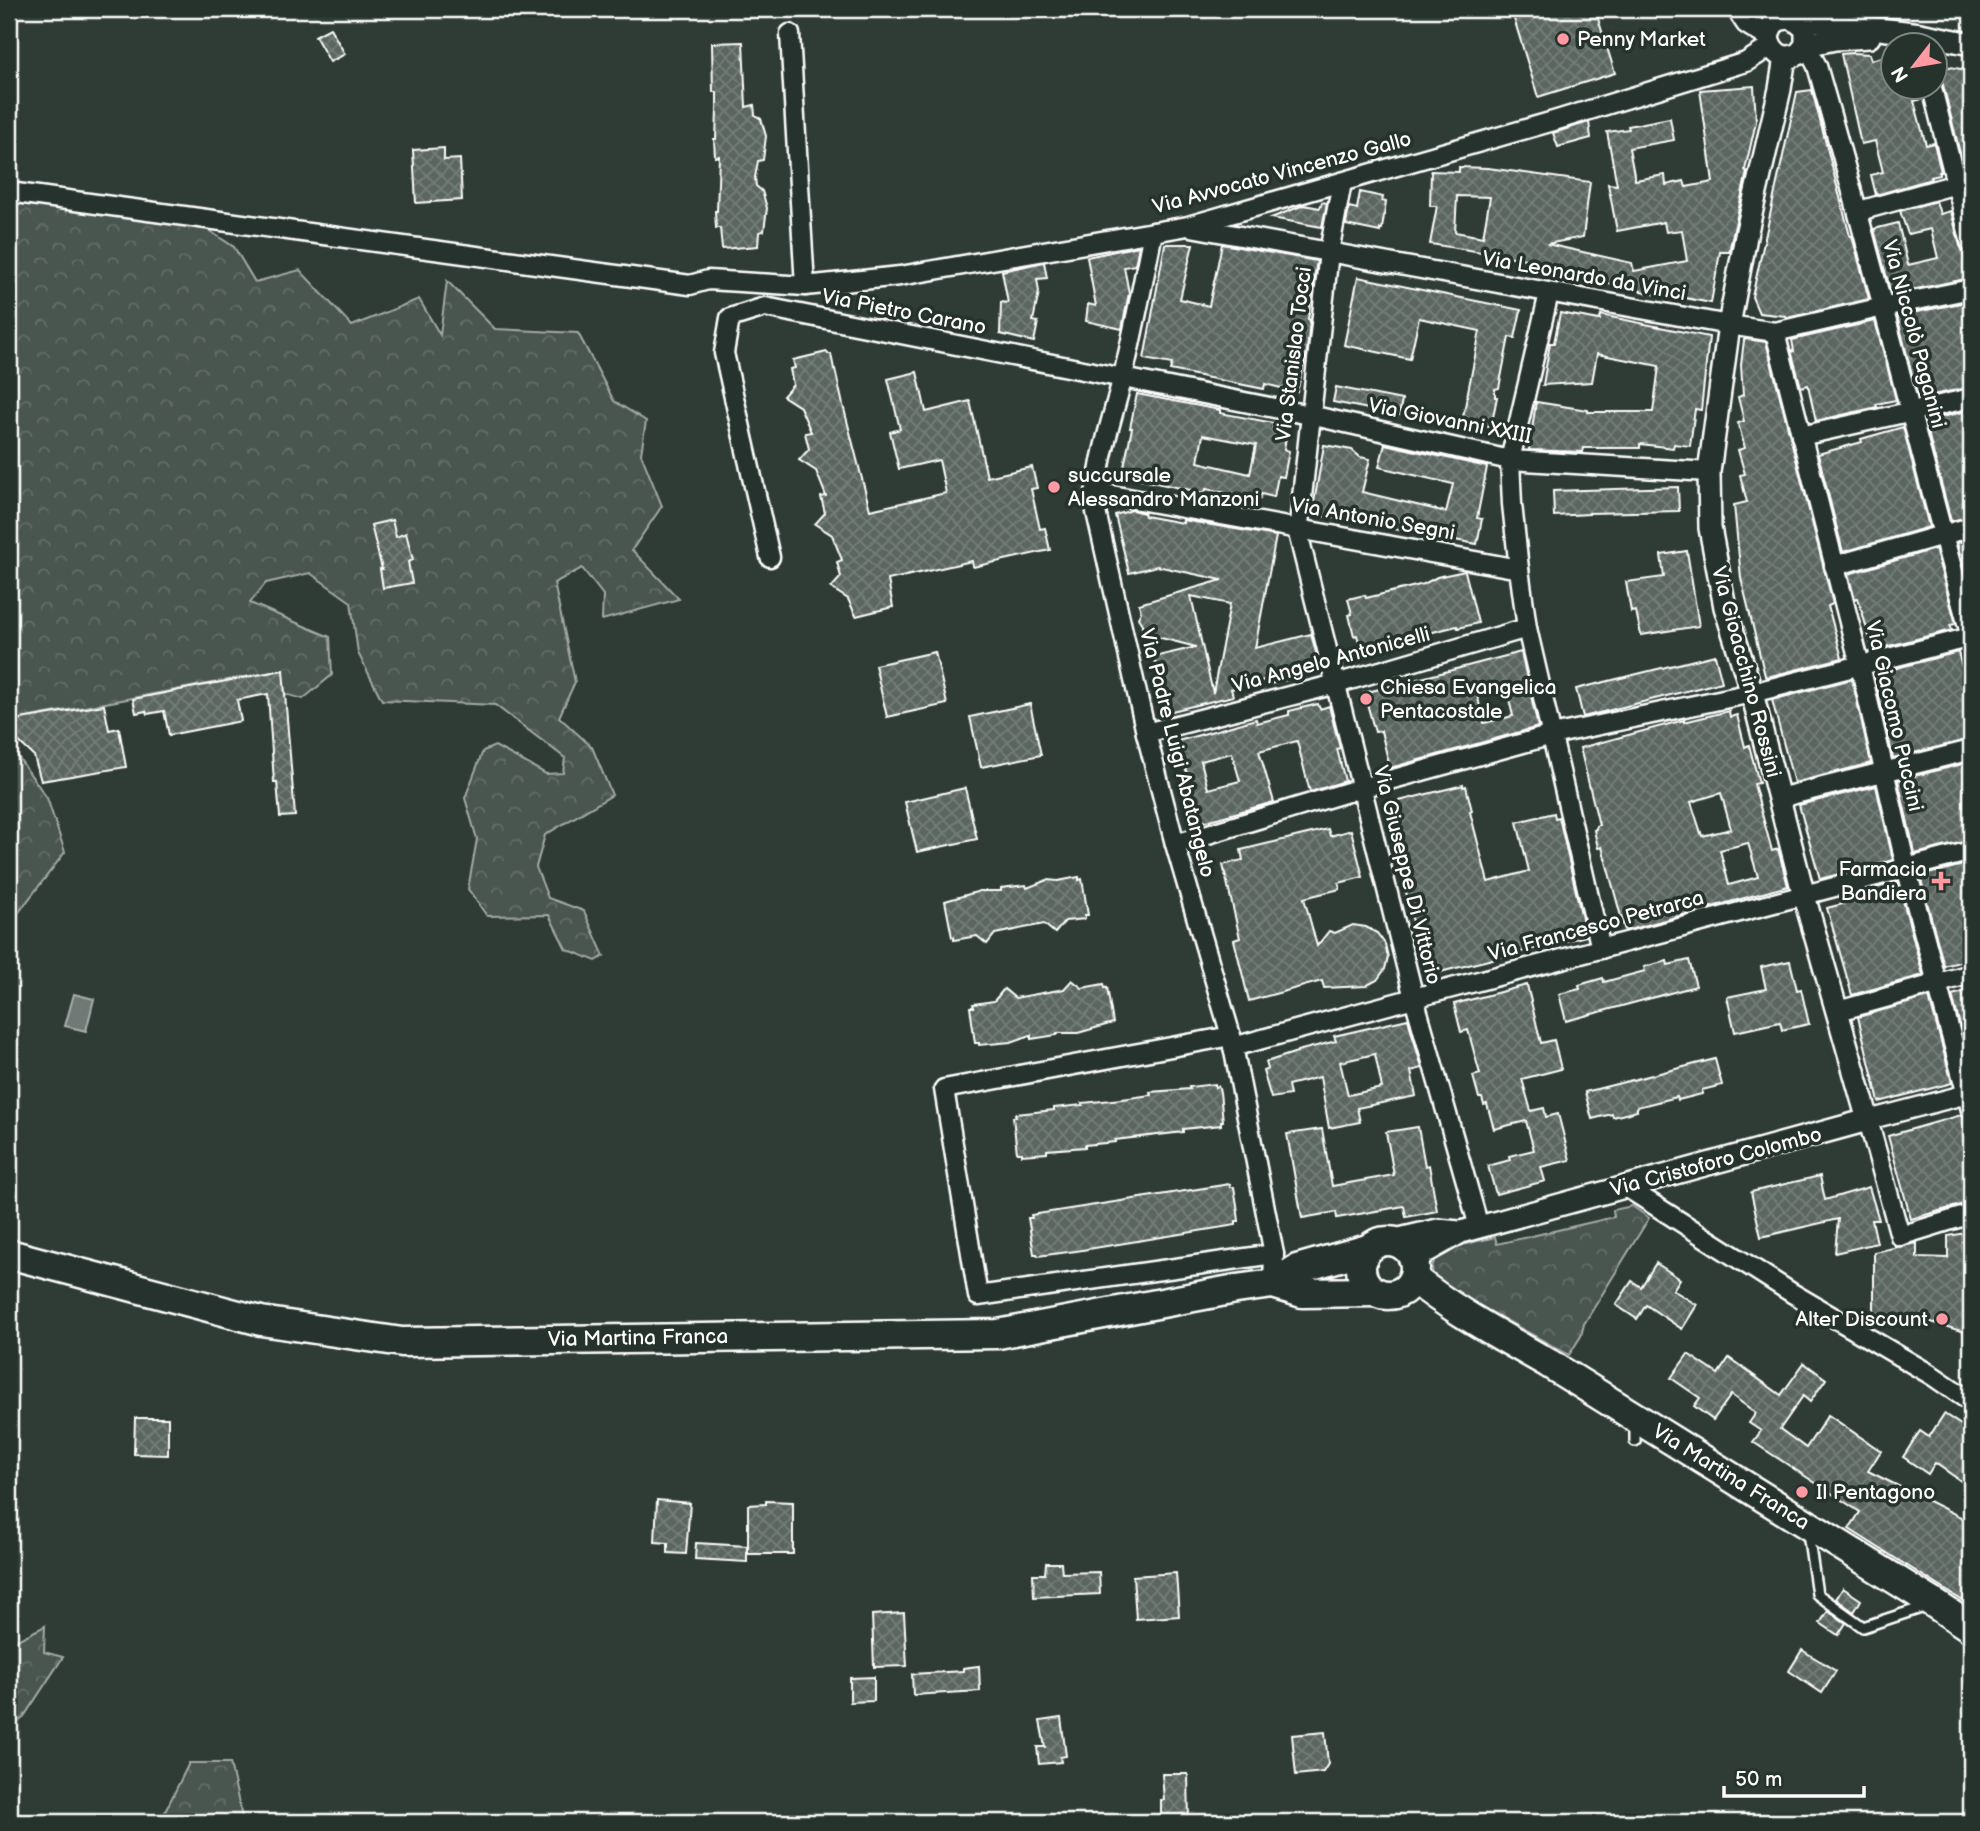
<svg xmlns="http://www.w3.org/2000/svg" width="1980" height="1831" font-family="'Balsamiq Sans',sans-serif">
	<defs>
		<pattern id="forest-crowns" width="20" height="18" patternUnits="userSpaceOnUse" patternTransform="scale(1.75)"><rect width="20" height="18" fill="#4a544f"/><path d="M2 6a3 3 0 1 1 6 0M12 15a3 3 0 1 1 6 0" fill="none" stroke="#656e69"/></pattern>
		<pattern id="building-cross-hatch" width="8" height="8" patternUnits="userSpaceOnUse" patternTransform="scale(1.75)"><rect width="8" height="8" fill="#5b6661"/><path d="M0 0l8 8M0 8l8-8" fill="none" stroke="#747d79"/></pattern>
	</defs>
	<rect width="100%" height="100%" fill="#2f3b35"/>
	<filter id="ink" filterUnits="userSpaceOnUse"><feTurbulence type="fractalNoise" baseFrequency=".0143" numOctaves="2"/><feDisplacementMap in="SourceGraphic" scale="14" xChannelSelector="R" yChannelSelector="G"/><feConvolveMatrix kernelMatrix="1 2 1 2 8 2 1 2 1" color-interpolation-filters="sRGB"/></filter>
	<g filter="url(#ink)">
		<g fill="url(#forest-crowns)" stroke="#a4aaa7" stroke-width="2">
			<polygon points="9,199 199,224 234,247 255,282 300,270 352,326 419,299 440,335 447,281 495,329 578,333 614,401 646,421 641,454 662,506 632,550 679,599 602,620 603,595 582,568 554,583 575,682 559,717 592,747 612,795 545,835 536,867 548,898 584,911 604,956 596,961 566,949 549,915 487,916 468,889 477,839 465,798 483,751 495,746 546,774 563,773 565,758 495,705 382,700 358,653 351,602 310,573 266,583 250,603 330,637 332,675 303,699 285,694 282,670 9,721"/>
			<polygon points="9,744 47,798 65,852 9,925"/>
			<path d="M1632,1206L1649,1218L1584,1324L1581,1336L1569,1355L1437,1282C1415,1249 1475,1243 1495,1237L1497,1244L1614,1217L1613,1210Z"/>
			<polygon points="45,1626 44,1652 63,1657 23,1718 9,1729 9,1644"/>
			<polygon points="189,1763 230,1763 243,1822 160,1822"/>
		</g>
		<polygon fill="#707975" stroke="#a9afac" stroke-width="2" points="74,994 94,999 86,1031 65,1026"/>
		<g fill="url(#building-cross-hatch)" stroke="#fff" stroke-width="2" fill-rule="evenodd">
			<polygon points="1511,9 1595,9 1615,73 1538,97"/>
			<polygon points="330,28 345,54 330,62 315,36"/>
			<polygon points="743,42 746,107 754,105 755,115 761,119 766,136 763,160 758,161 755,177 756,186 762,191 767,208 764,231 759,232 758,246 722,249 720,228 716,228 715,211 717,211 719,156 715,157 714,139 716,139 717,110 717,92 713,92 712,43"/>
			<polygon points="1852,53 1869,54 1871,60 1893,54 1893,88 1921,88 1923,99 1914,101 1926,145 1934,143 1941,172 1939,172 1939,175 1930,177 1931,179 1876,195 1871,175 1883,172 1875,141 1861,144 1841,54"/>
			<polygon points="1935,64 1971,71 1971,163 1963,165 1943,85 1940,80 1935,77"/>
			<path d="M1754,86L1756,122L1745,170L1747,172L1729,252H1720L1711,303L1680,297L1679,300L1603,282L1604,275L1539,267V261L1430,244L1437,206H1430L1431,171L1459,172V167L1488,168L1590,182L1583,237L1547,244L1632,263L1634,271L1687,261L1682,230L1666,232L1664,222L1617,231L1608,184L1617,185L1607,132L1629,129L1628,126L1670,118L1674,140L1629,148L1635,180L1665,175L1666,185L1684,181L1686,187L1713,182L1700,90ZM1457,196L1490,197L1483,237L1455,232Z"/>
			<polygon points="1812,90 1850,236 1852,236 1869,299 1787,318 1786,316 1759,313 1752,297 1797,92"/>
			<polygon points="1589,122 1591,138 1558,147 1553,133"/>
			<polygon points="444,148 444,160 460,159 462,200 416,203 413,150"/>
			<polygon points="1360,192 1383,197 1382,201 1386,202 1382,229 1380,229 1380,232 1346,225 1349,207 1357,209"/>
			<polygon points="1936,201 1940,214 1951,211 1960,246 1963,251 1971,254 1971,278 1891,294 1874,229 1898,223 1908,265 1938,258 1931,229 1908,234 1900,211"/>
			<polygon points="1322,202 1327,203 1322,227 1271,218 1304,205 1320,208"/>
			<polygon points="1165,244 1193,244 1180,299 1209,306 1222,244 1317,261 1308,319 1310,320 1307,351 1297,392 1265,384 1264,389 1170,370 1172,364 1144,359"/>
			<polygon points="1139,246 1135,265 1124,267 1129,293 1122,329 1086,321 1088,304 1096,306 1087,257"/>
			<polygon points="1044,262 1047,278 1037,279 1039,292 1033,321 1038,322 1034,342 1000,334 1001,302 1008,303 1002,271"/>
			<polygon points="1358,277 1521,310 1515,338 1509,337 1499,388 1495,389 1495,397 1497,397 1491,427 1462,422 1480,331 1419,318 1410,359 1344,345"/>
			<polygon points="1971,301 1971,387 1918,398 1897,316"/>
			<polygon points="1560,313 1600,320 1601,315 1709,337 1701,410 1695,409 1690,446 1674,444 1673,448 1640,444 1640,448 1584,448 1583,452 1529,450 1536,402 1588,410 1588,412 1653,412 1659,366 1597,354 1592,382 1543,385 1550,343 1554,343"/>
			<polygon points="1875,321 1896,400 1876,404 1877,407 1816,421 1808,385 1801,387 1791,350 1794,351 1792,340"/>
			<polygon points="1746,339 1766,342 1833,604 1828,606 1842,658 1767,677 1765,676 1741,578 1734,505 1747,502 1740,475 1745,474 1738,450 1745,448 1738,423 1744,421 1738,397 1743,395 1741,365 1744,340"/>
			<polygon points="827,352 828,354 831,354 834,369 835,369 843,405 870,510 946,493 939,460 899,469 890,432 900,429 888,379 917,372 926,412 970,401 987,477 1032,467 1037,488 1031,489 1040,529 1045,528 1050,550 973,567 972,561 888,580 893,607 856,616 848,599 831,588 841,577 837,562 842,560 832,535 815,524 825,513 821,497 826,496 816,471 799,460 809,449 805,433 811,432 800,407 783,396 793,385 790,369 795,368 793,360"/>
			<polygon points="1336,387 1402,400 1399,415 1333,402"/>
			<path d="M1137,394L1220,410V413L1274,423L1273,428L1287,431L1284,449L1289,451L1284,477L1278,476L1274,497L1261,494L1260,499L1206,489L1205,493L1122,476L1132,428H1130ZM1203,435L1256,445L1250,474L1198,462Z"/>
			<polygon points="1971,410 1971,516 1951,521 1925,421"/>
			<polygon points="1903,427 1929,527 1843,552 1818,454 1862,442 1861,439"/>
			<polygon points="1385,444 1487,467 1477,518 1482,519 1477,544 1312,514 1324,445 1352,450 1360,457 1370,459 1362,492 1446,512 1453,484 1379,467"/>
			<polygon points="1678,487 1679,511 1589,513 1589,514 1554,516 1553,491"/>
			<path d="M1132,510L1144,513L1145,516L1183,523V520L1276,536L1255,648L1311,634L1321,671L1270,684L1268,679L1231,689L1233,696L1168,712L1154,657L1196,647L1146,634L1142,630V624L1138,618L1141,612L1139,604L1222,580L1157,566L1129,573L1115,515ZM1191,596L1230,604L1213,693L1202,645Z"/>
			<polygon points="392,520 396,537 406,533 413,560 408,562 412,583 383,588 380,569 382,569 371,525"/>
			<polygon points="1971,539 1971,595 1957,543"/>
			<polygon points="1935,549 1956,624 1950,625 1952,630 1873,650 1858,598 1855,599 1848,574"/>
			<polygon points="1687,551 1699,626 1641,635 1636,611 1631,612 1626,582 1664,577 1661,555"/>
			<polygon points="1465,571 1478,623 1458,628 1457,626 1377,646 1378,648 1362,653 1357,635 1354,636 1349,615 1352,614 1348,599 1365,595 1366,598 1424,584 1437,577"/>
			<polygon points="935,652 947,704 887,717 875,665"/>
			<path d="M1521,652L1538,727L1390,768L1381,731L1375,732L1364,693ZM1506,687L1513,716L1484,723L1477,694Z"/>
			<polygon points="1958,652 1971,702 1971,739 1893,758 1874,674"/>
			<polygon points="1715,655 1722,682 1583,717 1576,689"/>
			<polygon points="283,670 295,816 280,817 277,782 274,782 268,694 237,700 241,721 169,735 164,711 147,714 146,711 136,713 133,699"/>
			<polygon points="1852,679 1871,763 1794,783 1772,700"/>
			<polygon points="1030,704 1041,755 981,767 970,717"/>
			<path d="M1318,704L1320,709L1329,706L1340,748L1337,749L1345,781L1310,792L1297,741L1259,751L1274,802L1196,824L1185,782L1189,781L1178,741L1256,719L1257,723L1289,715V711ZM1232,753L1240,781L1208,789L1201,761Z"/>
			<polygon points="104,705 109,730 119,728 126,767 41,781 34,756 17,740 9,738 9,721"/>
			<path d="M1729,711L1730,717L1737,715L1745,747L1749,745L1759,783L1754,784L1772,851L1778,849L1788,886L1625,931L1602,847L1598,848L1594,830L1596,829V826L1599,825L1580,748L1684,720V722ZM1721,793L1731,829L1702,836L1691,802ZM1748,843L1758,877L1729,885L1720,850Z"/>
			<polygon points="1971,762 1971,840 1915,854 1898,780"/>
			<polygon points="1463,785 1463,787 1466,786 1472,811 1470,812 1488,882 1529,871 1517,822 1554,813 1555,818 1559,817 1586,936 1428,975 1406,897 1407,896 1394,846 1398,845 1387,804"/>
			<polygon points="1876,786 1893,860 1820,879 1799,805"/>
			<polygon points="965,788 977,839 917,852 905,802"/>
			<polygon points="1328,829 1330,836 1351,830 1363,877 1339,883 1340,889 1304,898 1317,946 1329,931 1335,933 1353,925 1366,927 1377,933 1385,944 1388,957 1385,969 1377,980 1366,986 1324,988 1322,981 1249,1001 1234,940 1240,938 1223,865 1243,860 1241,850"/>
			<polygon points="1971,863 1971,959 1944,966 1920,876"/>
			<polygon points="1079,877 1079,880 1082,879 1088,915 1085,915 1085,919 1065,921 1055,933 1044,924 995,934 987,944 977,936 954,940 954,937 952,937 945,901 980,891 1001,891 1001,888 1026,885 1027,888 1047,880 1058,881"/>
			<polygon points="1898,882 1923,975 1852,995 1827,908 1858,900 1856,893"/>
			<polygon points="1689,960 1696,986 1566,1021 1559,994 1580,989 1579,985 1603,978 1604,982 1645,971 1644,967 1667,961 1668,965"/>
			<polygon points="1790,961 1797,990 1801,989 1809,1024 1782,1030 1780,1022 1735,1032 1727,997 1766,989 1761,967"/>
			<polygon points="1072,980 1082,988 1104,984 1105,988 1107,987 1113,1023 1078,1033 1057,1033 1057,1035 1031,1039 1031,1035 1011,1042 979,1045 979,1043 975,1043 970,1007 974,1007 973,1004 994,1001 1004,989 1015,998 1064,989"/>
			<polygon points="1527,985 1541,1043 1554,1040 1561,1069 1522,1079 1531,1111 1544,1108 1546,1117 1558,1114 1570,1160 1541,1167 1545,1181 1496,1194 1488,1166 1510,1160 1509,1156 1534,1150 1526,1121 1494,1129 1487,1104 1484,1105 1482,1098 1479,1098 1473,1076 1480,1074 1468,1030 1461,1032 1454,1004"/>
			<polygon points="1971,990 1971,1067 1952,995"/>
			<polygon points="1929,997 1952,1083 1879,1102 1858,1017"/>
			<path d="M1408,1019L1422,1068L1411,1071L1416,1096L1357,1108L1360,1122L1329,1128L1320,1077L1288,1085L1290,1095L1271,1098L1263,1071L1268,1069L1266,1062L1297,1052V1051L1336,1041L1334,1036ZM1375,1054L1382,1088L1348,1095L1340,1062Z"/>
			<polygon points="1715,1059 1722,1085 1702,1090 1702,1094 1678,1100 1677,1097 1637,1107 1637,1111 1613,1117 1612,1114 1592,1119 1585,1092"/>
			<polygon points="1215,1084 1215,1087 1218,1086 1220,1092 1223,1121 1221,1121 1221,1125 1183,1129 1183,1132 1115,1140 1115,1142 1085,1145 1085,1147 1047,1150 1047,1153 1022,1155 1022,1153 1017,1153 1013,1117 1016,1117 1015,1114 1054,1110 1054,1108 1083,1105 1082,1103 1122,1099 1151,1095 1150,1092 1190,1089 1189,1087"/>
			<polygon points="1961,1115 1964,1118 1969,1121 1971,1128 1971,1202 1911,1219 1888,1136"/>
			<polygon points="1418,1127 1425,1166 1429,1165 1437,1211 1406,1217 1404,1206 1337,1218 1336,1212 1302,1218 1287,1134 1322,1129 1332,1186 1394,1175 1386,1132"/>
			<polygon points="1820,1176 1825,1200 1869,1187 1879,1220 1872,1220 1877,1243 1835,1253 1838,1219 1761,1237 1751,1192"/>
			<polygon points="1230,1184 1230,1187 1234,1187 1237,1205 1239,1221 1236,1221 1236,1225 1076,1251 1038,1256 1037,1254 1034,1254 1028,1218 1032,1218 1031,1215"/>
			<polygon points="1971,1232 1971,1334 1931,1322 1874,1313 1874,1252 1917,1243 1917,1257 1948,1258 1948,1236"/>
			<polygon points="1656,1263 1680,1279 1673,1290 1697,1305 1682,1329 1646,1305 1637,1319 1616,1305 1632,1281 1641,1287"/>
			<polygon points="1688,1354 1718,1374 1729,1358 1781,1395 1804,1363 1826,1379 1810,1402 1803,1396 1780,1429 1806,1448 1828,1415 1881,1451 1868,1471 1971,1522 1971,1606 1849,1529 1860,1512 1753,1442 1761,1431 1749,1423 1756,1413 1731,1395 1713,1420 1694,1406 1700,1398 1671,1378"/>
			<polygon points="1970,1413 1971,1413 1971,1488 1935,1463 1928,1474 1903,1457 1920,1431 1929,1437 1944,1414 1961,1425"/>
			<polygon points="135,1418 168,1418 168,1455 134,1454"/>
			<polygon points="657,1500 690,1503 686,1554 668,1553 668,1543 655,1542"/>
			<polygon points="766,1501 793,1502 793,1554 748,1554 748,1505 766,1504"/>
			<polygon points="696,1543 747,1546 747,1562 695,1559"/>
			<polygon points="1046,1563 1061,1563 1062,1573 1099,1572 1100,1594 1034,1597 1033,1574 1045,1574"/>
			<polygon points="1176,1573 1179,1616 1136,1619 1133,1576"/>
			<polygon points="1843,1588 1861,1600 1854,1612 1836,1599"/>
			<polygon points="1828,1611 1846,1623 1838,1635 1820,1623"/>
			<polygon points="904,1613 907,1666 874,1667 872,1615"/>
			<polygon points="1802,1650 1836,1671 1822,1693 1789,1671"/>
			<polygon points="979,1666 980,1691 913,1695 912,1674 963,1671 963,1668"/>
			<polygon points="874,1677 874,1701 850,1702 850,1678"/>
			<polygon points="1061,1718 1066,1756 1060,1757 1061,1762 1039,1764 1037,1747 1045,1747 1040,1721"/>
			<polygon points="1325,1732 1328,1764 1323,1772 1296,1775 1292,1735"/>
			<polygon points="1162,1774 1188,1774 1189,1822 1161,1822 1161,1800 1164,1800"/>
		</g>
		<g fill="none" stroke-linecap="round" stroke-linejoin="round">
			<defs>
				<g id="service">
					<polyline points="1635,1441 1635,1422"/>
					<polyline points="1808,1533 1817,1594 1863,1627 1927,1606"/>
				</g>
				<g id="minor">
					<polyline points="790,34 805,286"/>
					<path d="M1806,45L1817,66C1872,256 1918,448 1971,637"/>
					<polyline points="1932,88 1971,243"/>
					<polyline points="1342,182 1329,252 1298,533 1414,998 1479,1227"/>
					<polyline points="9,192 690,285 708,280 805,286 900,276 1188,226 1557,120 1746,62 1770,47"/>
					<polyline points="1859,211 1971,180"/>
					<polyline points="1191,227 1729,325 1775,332 1883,307 1971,289"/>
					<path d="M1153,232C1143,282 1134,331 1122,380C1111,424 1095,467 1096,512L1146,733L1175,844L1231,1036L1274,1254L1273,1284"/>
					<polyline points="1549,293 1510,460 1512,504 1519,569 1527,628 1601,949"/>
					<polyline points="1775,332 1860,665 1906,867 1971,1110"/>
					<polyline points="1801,436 1971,398"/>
					<polyline points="1095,492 1519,569"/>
					<polyline points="770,557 724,353 730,318 765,307 1310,415 1510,460 1709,472"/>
					<polyline points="1834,566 1971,527"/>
					<polyline points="1146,733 1336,684 1527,628"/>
					<polyline points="1779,798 1971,750"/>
					<polyline points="1175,844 1361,788 1552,735 1752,693 1971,637"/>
					<polyline points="1838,1011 1971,974"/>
					<polyline points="1231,1036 944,1089 978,1296 1274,1254"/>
					<polyline points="1233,1047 1414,998 1971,851"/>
					<polyline points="1971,1093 1868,1120 1900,1236 1971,1214"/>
					<polyline points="1626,1187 1792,1293 1933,1376 1971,1402"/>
				</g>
				<g id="tertiary">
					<path d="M1738,9L1747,23L1768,36C1770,50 1782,63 1798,54C1801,52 1803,48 1806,45V29L1793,18C1778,18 1772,21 1768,36"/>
					<polyline points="1793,18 1920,34 1971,44"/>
					<polyline points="1806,45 1835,39 1869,37"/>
					<polyline points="1391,1241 1438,1230 1459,1232"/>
					<polyline points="1415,1269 1422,1254 1461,1232 1868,1120 1804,896 1752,693 1725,607 1710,528 1709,472 1729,325 1747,231 1780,89 1785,57"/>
				</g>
				<g id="primary">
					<circle cx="1388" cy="1268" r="27"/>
					<polyline points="9,1254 261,1321 402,1342 998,1334 1236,1289 1273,1284 1302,1293 1376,1292"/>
					<path d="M1413,1278C1454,1311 1503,1337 1548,1363L1935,1604L1971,1628"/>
					<polyline points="1273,1284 1297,1269 1368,1249"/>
				</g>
			</defs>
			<use href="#service" stroke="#fff" stroke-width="14"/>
			<use href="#minor" stroke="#fff" stroke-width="23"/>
			<use href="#tertiary" stroke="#fff" stroke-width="26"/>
			<use href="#primary" stroke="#fff" stroke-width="33"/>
			<use href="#service" stroke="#26332d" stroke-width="9"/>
			<use href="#minor" stroke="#26332d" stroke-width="18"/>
			<use href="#tertiary" stroke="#26332d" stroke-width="21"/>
			<use href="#primary" stroke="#26332d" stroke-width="28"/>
		</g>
	</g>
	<g fill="#ff9aa2" stroke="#26332d" stroke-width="2.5">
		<circle cx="1563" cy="39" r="7"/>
		<circle cx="1054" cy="487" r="7"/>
		<circle cx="1366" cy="699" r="7"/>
		<path d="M1937.5 870.5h7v7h7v7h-7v7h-7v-7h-7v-7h7z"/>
		<circle cx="1942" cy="1319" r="7"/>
		<circle cx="1802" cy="1492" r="7"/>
	</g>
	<g text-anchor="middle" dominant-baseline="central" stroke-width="7" stroke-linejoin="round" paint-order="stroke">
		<g font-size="21" fill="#fff" stroke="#26332d" text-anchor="start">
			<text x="1577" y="39">Penny Market</text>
			<text x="1068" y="475">succursale<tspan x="1068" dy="24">Alessandro Manzoni</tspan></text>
			<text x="1380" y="687">Chiesa Evangelica<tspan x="1380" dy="24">Pentacostale</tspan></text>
			<text x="1927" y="869" text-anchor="end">Farmacia<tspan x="1927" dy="24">Bandiera</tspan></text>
			<text x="1928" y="1319" text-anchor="end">Alter Discount</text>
			<text x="1816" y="1492">Il Pentagono</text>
		</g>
		<g font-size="21" fill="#fff" stroke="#26332d">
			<text transform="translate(1282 173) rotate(-15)">Via Avvocato Vincenzo Gallo</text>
			<text transform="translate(1584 276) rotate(10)">Via Leonardo da Vinci</text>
			<text transform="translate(904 312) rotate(11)">Via Pietro Carano</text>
			<text transform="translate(1914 334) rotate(75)">Via Niccolò Paganini</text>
			<text transform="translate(1294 354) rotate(-83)">Via Stanislao Tocci</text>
			<text transform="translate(1450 421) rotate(11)">Via Giovanni XXIII</text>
			<text transform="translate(1373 519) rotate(10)">Via Antonio Segni</text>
			<text transform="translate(1331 660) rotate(-15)">Via Angelo Antonicelli</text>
			<text transform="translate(1746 672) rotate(75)">Via Gioacchino Rossini</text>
			<text transform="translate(1894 716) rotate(77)">Via Giacomo Puccini</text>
			<text transform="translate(1177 753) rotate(76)">Via Padre Luigi Abatangelo</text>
			<text transform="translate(1407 875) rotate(76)">Via Giuseppe Di Vittorio</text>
			<text transform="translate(1596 926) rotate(-15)">Via Francesco Petrarca</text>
			<text transform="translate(1716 1162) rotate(-15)">Via Cristoforo Colombo</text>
			<text transform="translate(638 1338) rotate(-1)">Via Martina Franca</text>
			<text transform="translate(1731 1477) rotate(32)">Via Martina Franca</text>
		</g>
	</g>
	<rect width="1980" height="1831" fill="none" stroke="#26332d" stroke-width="35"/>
	<rect x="18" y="18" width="1945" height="1796" fill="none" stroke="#fff" stroke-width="2.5" filter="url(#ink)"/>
	<g transform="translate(1914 66) rotate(239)"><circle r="33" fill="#26332d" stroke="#7d8581" stroke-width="2"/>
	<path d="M0-5L12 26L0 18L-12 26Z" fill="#ff9aa2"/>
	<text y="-10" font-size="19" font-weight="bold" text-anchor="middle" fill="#ffffff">N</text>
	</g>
	<path d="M1724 1786v10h140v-10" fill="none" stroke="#ffffff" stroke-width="3.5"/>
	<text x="1735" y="1786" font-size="21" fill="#ffffff" stroke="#26332d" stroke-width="5" paint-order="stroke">50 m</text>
</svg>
